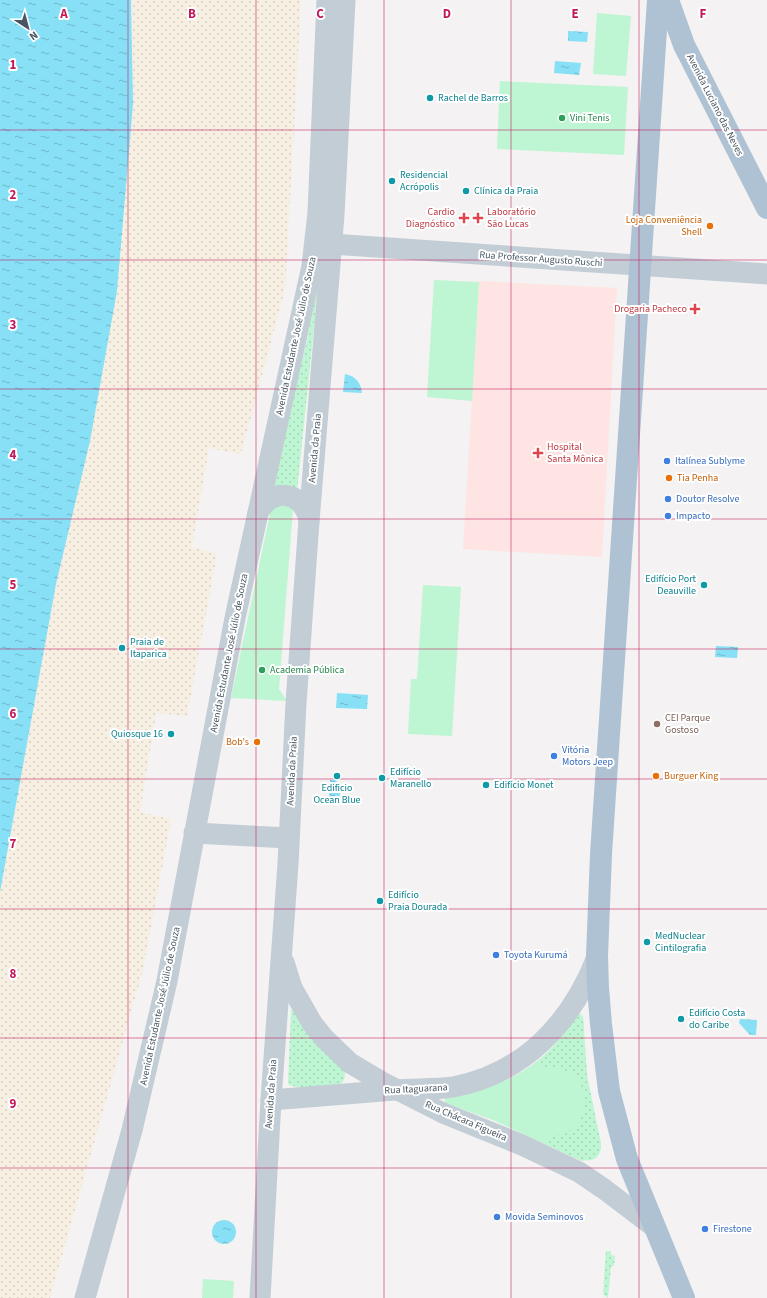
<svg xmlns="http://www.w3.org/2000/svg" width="767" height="1298" font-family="'Source Sans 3',sans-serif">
	<defs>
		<pattern id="sand-dots" width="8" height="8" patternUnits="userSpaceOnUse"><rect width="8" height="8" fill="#f6efe2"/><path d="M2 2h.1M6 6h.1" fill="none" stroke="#d4cfc4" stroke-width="1.8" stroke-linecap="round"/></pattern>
		<pattern id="garden-dots" width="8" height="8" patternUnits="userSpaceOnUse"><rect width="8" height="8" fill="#bef5d2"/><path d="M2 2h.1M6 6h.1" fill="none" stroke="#a5d4b7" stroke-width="1.8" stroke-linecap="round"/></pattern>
		<pattern id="water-ripples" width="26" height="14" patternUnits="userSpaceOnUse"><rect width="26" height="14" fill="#87e0f6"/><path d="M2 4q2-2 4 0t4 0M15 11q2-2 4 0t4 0" fill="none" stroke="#70b8cb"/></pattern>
	</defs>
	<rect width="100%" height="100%" fill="#f4f2f2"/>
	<polygon fill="#fee4e2" points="479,281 617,288 602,557 463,549"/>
	<g fill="#bef5d2">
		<polygon points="597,13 631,16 626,76 593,74"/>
		<polygon points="500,81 628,87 624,155 497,149"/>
		<polygon points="434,280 479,282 472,401 427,397"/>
		<polygon points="280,500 293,509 279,689 287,701 231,698 271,509"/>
		<polygon points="423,585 461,587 452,736 408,734 411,679 417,679"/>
		<path d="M580,1014L583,1017L587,1076L601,1144V1149L595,1158L582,1161L493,1120L445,1103V1097C504,1088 544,1068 576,1016Z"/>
		<polygon points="203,1279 234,1281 233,1298 202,1298"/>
	</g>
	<polygon fill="url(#sand-dots)" points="131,0 301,0 285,289 241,454 209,448 192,547 217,554 187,716 156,713 140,812 171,819 143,970 50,1298 0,1298 0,892 56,584 90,441 133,104"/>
	<g fill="url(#garden-dots)">
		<polygon points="319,279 297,491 269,490 307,341"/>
		<path d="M293,1009L345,1072C345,1077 344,1083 339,1085C331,1089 294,1089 288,1084L291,1010Z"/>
		<path d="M578,1014H580L583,1017L587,1076L601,1144C601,1178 559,1150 545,1142L549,1135C598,1139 597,1060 544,1068L540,1060L557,1044Z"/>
		<polygon points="606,1251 611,1251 611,1255 615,1256 614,1265 611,1267 608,1298 603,1294"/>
	</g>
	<g fill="url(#water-ripples)">
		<polygon points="0,0 131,0 133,104 117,291 90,441 56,584 0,892"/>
		<polygon points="568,31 588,32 587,42 568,41"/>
		<polygon points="555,61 581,63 579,75 554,73"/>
		<path d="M345,374C355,376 361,382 362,393L343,392Z"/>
		<polygon points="716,646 738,647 737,658 715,657"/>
		<polygon points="337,693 368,695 367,709 336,708"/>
		<polygon points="330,780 337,780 336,788 340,793 339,802 329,801"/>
		<polygon points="740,1019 757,1020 756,1035 750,1035 739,1023"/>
		<circle cx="224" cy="1232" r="12"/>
	</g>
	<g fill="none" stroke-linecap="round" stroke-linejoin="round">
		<g stroke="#c2cdd5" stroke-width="21">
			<polyline points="317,243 767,274"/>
			<path d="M258,513C272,486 304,491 309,521"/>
			<polyline points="194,833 289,838"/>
			<polyline points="284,962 292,988 312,1023 324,1038 350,1063 382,1082 443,1113 522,1145 579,1172 604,1189 654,1227"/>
			<path d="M271,1100C312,1097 353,1093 395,1090C414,1088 433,1090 453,1087C524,1074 572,1022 597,957"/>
			<polyline points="85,1298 132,1130 167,981 235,618 312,266 318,213 327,0"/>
			<polyline points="260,1298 271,1100 288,864 296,703 309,521 334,215 345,0"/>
		</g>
		<g stroke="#afc2d3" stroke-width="22">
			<polyline points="658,0 601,854 597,956 598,988 601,1024 609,1091 627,1159 684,1298"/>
			<polyline points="668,0 684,45 767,208"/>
		</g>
	</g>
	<path fill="none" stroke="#c2185b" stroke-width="1" stroke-opacity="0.55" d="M128,0V1298M256,0V1298M384,0V1298M511,0V1298M639,0V1298M0,130H767M0,260H767M0,389H767M0,519H767M0,649H767M0,779H767M0,909H767M0,1038H767M0,1168H767"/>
	<g fill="#0f9aa8" stroke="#fff" stroke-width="1.5">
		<circle cx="430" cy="98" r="4"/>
		<circle cx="392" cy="181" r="4"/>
		<circle cx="466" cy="191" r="4"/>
		<circle cx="704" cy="585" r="4"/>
		<circle cx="122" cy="648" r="4"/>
		<circle cx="171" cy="734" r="4"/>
		<circle cx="337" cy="776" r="4"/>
		<circle cx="382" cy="778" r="4"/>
		<circle cx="486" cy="785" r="4"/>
		<circle cx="380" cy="901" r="4"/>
		<circle cx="647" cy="942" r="4"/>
		<circle cx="681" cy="1019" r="4"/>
	</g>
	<g fill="#2e9e5b" stroke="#fff" stroke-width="1.5">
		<circle cx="562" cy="118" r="4"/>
		<circle cx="262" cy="670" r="4"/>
	</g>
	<g fill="#e0444e" stroke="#fff" stroke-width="1.5">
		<path d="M462 212h4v4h4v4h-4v4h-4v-4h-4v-4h4z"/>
		<path d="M476 212h4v4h4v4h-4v4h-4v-4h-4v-4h4z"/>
		<path d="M693 303h4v4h4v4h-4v4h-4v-4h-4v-4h4z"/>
		<path d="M536 447h4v4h4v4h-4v4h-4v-4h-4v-4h4z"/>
	</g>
	<g fill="#e8710a" stroke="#fff" stroke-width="1.5">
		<circle cx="710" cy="226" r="4"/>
		<circle cx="669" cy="478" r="4"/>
		<circle cx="257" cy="742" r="4"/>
		<circle cx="656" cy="776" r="4"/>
	</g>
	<g fill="#3f7fe0" stroke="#fff" stroke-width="1.5">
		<circle cx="667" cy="461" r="4"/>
		<circle cx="668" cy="499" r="4"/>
		<circle cx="668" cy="516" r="4"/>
		<circle cx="554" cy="756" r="4"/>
		<circle cx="496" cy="955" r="4"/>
		<circle cx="497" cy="1217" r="4"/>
		<circle cx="705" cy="1229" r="4"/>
	</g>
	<circle fill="#8d6e63" stroke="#fff" stroke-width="1.5" cx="657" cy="724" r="4"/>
	<g text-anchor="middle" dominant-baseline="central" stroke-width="4" stroke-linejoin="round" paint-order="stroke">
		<g font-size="10" fill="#0d838f" stroke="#fff" text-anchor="start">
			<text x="438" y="98">Rachel de Barros</text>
			<text x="400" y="175">Residencial<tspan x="400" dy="12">Acrópolis</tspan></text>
			<text x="474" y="191">Clínica da Praia</text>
			<text x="696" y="579" text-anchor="end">Edifício Port<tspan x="696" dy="12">Deauville</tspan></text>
			<text x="130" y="642">Praia de<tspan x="130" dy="12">Itaparica</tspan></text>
			<text x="163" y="734" text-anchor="end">Quiosque 16</text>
			<text x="390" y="772">Edifício<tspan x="390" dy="12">Maranello</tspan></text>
			<text x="494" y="785">Edifício Monet</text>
			<text x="337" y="788" text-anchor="middle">Edificio<tspan x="337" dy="12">Ocean Blue</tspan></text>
			<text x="388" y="895">Edifício<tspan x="388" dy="12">Praia Dourada</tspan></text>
			<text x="655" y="936">MedNuclear<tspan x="655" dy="12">Cintilografia</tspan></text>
			<text x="689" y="1013">Edifício Costa<tspan x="689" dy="12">do Caribe</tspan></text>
		</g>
		<g font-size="10" fill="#475662" stroke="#fff">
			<text transform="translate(715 105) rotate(63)">Avenida Luciano das Neves</text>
			<text transform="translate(541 259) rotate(4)">Rua Professor Augusto Ruschi</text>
			<text transform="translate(296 336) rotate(-78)">Avenida Estudante José Júlio de Souza</text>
			<text transform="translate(315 448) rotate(-85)">Avenida da Praia</text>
			<text transform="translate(229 653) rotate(-79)">Avenida Estudante José Júlio de Souza</text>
			<text transform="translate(292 771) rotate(-87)">Avenida da Praia</text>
			<text transform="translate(160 1006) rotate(-78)">Avenida Estudante José Júlio de Souza</text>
			<text transform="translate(416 1089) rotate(-3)">Rua Itaguarana</text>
			<text transform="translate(271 1094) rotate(-86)">Avenida da Praia</text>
			<text transform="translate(466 1121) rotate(23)">Rua Chácara Figueira</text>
		</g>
		<g font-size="10" fill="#27864d" stroke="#fff" text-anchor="start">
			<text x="570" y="118">Vini Tenis</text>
			<text x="270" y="670">Academia Pública</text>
		</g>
		<g font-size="10" fill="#be3a42" stroke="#fff" text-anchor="end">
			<text x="455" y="212">Cardio<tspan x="455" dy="12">Diagnóstico</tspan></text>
			<text x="487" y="212" text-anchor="start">Laboratório<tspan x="487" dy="12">São Lucas</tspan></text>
			<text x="687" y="309">Drogaria Pacheco</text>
			<text x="547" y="447" text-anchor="start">Hospital<tspan x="547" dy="12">Santa Mônica</tspan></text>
		</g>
		<g font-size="10" fill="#c56008" stroke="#fff" text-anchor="end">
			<text x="702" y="220">Loja Conveniência<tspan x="702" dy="12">Shell</tspan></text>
			<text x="677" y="478" text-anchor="start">Tia Penha</text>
			<text x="249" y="742">Bob's</text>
			<text x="664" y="776" text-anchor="start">Burguer King</text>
		</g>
		<g font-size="10" fill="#366cbe" stroke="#fff" text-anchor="start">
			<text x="675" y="461">Italínea Sublyme</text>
			<text x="676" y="499">Doutor Resolve</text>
			<text x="676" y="516">Impacto</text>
			<text x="562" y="750">Vitória<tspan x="562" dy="12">Motors Jeep</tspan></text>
			<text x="504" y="955">Toyota Kurumá</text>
			<text x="505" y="1217">Movida Seminovos</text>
			<text x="713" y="1229">Firestone</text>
		</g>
		<g font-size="10" fill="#785e54" stroke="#fff" text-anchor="start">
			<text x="665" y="718">CEI Parque<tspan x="665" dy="12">Gostoso</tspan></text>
		</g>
	</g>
	<g font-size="13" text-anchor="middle" font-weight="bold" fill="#c2185b" stroke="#fff" stroke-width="4" stroke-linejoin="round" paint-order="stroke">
		<text x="64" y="18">A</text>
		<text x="192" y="18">B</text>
		<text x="320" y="18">C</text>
		<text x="447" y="18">D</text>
		<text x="575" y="18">E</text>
		<text x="703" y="18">F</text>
		<text x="13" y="69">1</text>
		<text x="13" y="199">2</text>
		<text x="13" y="329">3</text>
		<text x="13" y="459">4</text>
		<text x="13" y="589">5</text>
		<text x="13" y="718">6</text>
		<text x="13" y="848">7</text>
		<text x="13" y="978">8</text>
		<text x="13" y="1108">9</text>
	</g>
	<g transform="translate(28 28) rotate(144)" stroke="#ffffff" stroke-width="3" paint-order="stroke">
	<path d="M0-3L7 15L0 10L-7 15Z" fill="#475662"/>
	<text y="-6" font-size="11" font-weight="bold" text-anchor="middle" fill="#475662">N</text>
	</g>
</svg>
